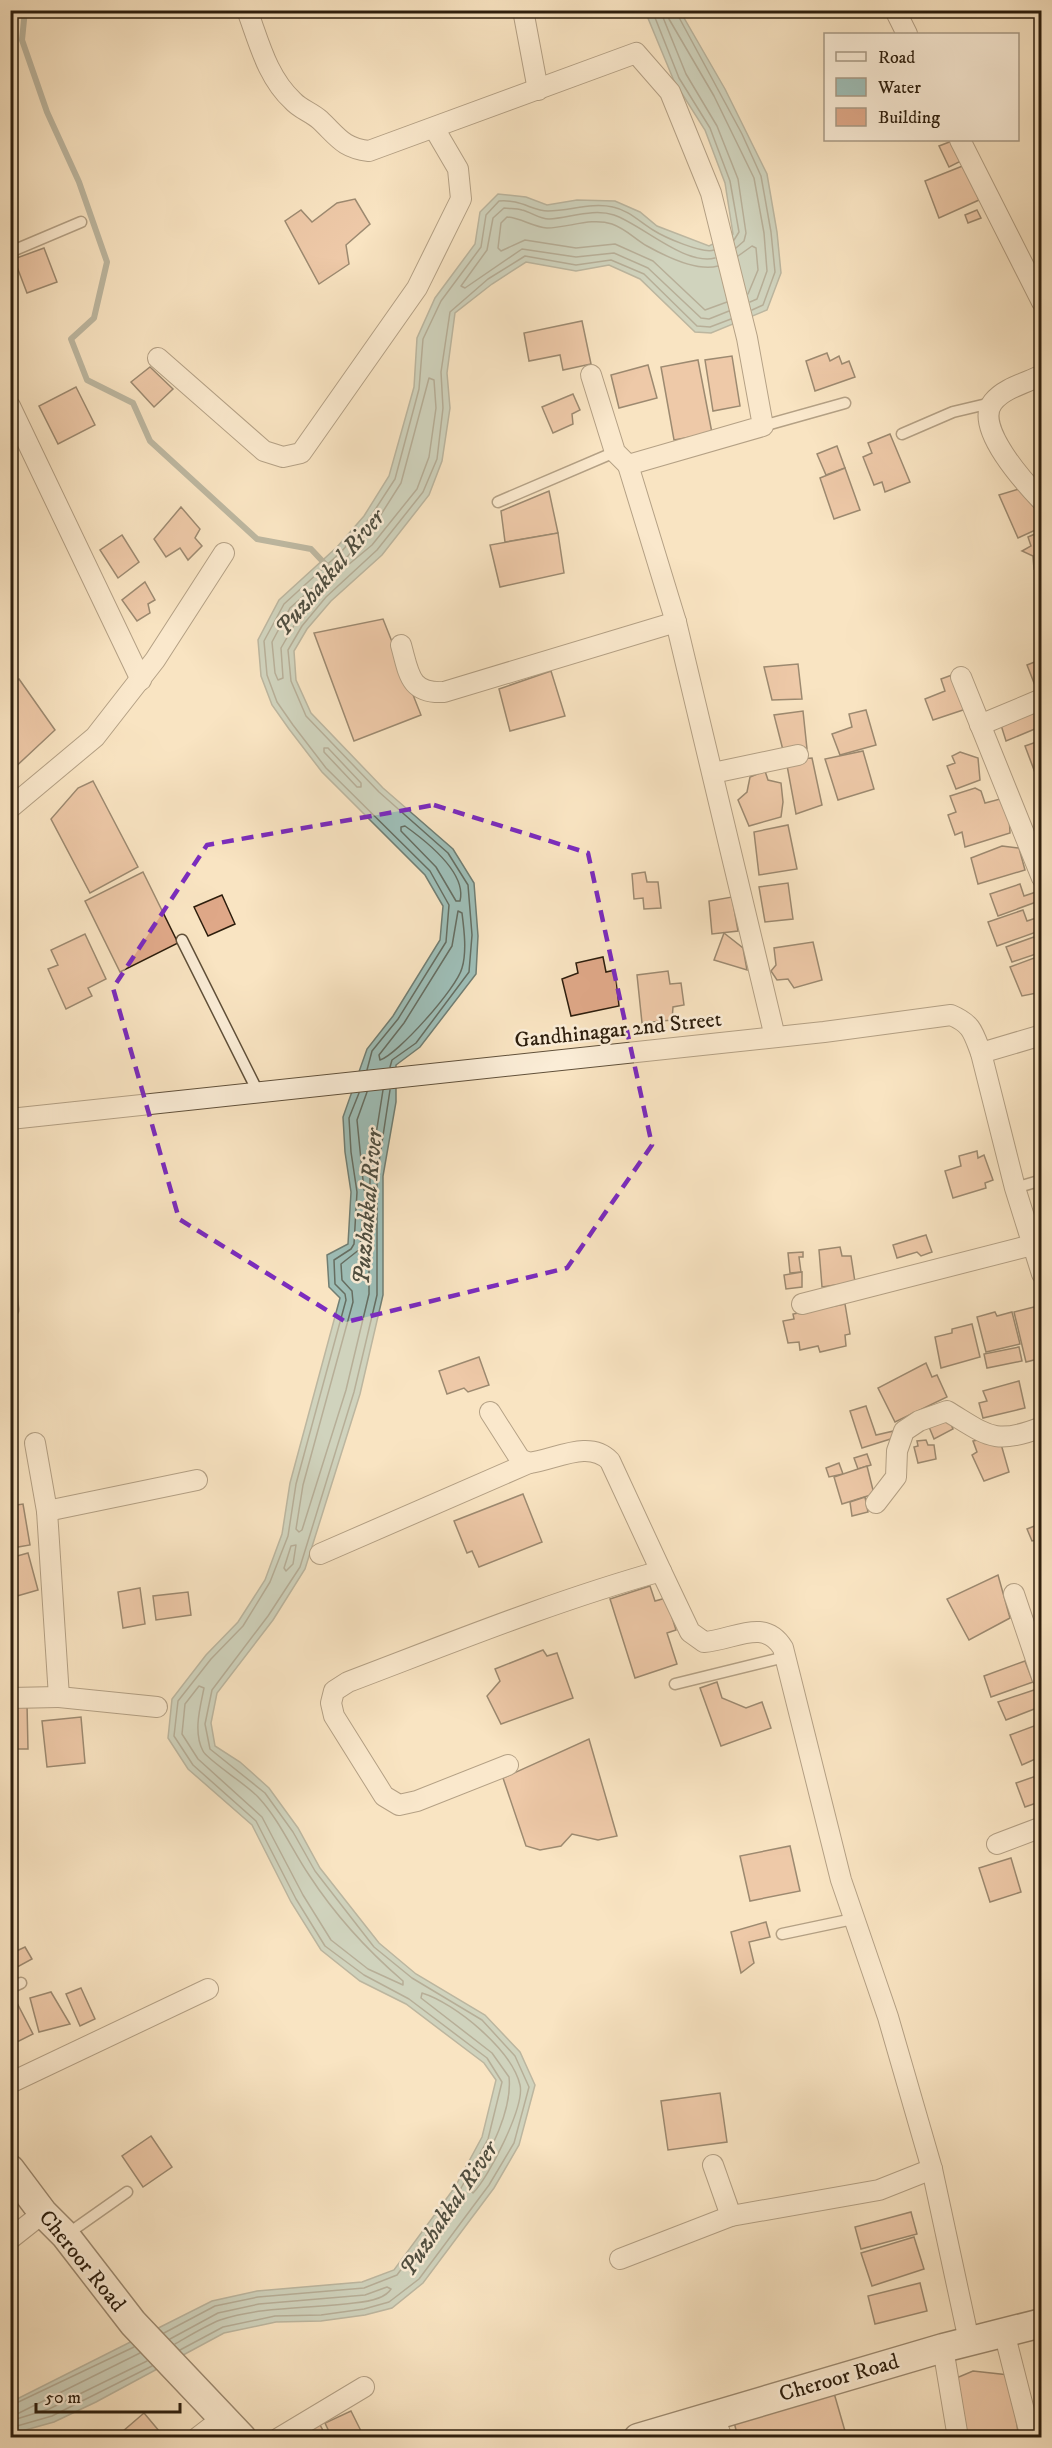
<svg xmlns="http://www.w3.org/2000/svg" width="1052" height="2448" font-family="'IM FELL DW Pica',serif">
	<rect width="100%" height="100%" fill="#f9e4c2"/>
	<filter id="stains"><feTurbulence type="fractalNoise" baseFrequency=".00333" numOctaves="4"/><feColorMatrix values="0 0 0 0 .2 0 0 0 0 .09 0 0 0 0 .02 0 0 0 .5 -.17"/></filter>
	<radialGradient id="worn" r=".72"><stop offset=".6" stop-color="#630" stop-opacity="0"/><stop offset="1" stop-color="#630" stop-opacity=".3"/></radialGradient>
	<polygon fill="#9ebeb7" stroke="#717e73" stroke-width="1.5" points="645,11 680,11 725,89 767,174 777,232 781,273 767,310 711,333 695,332 640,279 609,265 576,271 526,262 492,284 455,313 447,373 450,408 442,461 429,495 382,555 331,601 307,629 294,651 296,680 311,713 383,788 453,849 474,883 478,936 476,974 420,1047 396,1065 396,1102 383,1176 383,1295 360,1394 305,1569 273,1620 217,1693 211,1723 215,1746 240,1762 269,1788 298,1828 320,1868 379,1943 416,1974 485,2015 520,2052 535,2085 519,2145 494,2188 423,2283 392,2308 365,2315 321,2321 276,2322 224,2333 96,2402 54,2422 11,2434 11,2402 212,2301 257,2291 362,2282 394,2270 455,2187 482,2137 496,2080 484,2063 406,2004 360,1981 321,1950 291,1902 252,1825 188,1769 168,1738 172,1699 206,1655 238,1622 265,1580 282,1534 290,1483 340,1298 329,1287 327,1255 348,1244 351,1192 345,1152 343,1117 367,1049 393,1016 440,940 443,906 425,875 322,772 289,729 272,705 261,676 258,640 279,600 337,547 364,516 389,476 414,387 417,338 435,298 475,244 480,212 498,194 526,197 547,205 577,200 615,201 640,212 657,226 709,246 733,234 725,183 705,130 674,81"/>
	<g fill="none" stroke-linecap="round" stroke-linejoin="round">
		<g stroke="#666e62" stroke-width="1.5">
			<polyline points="652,10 679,78 710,128 730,181 739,232 734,240"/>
			<polyline points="660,10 686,74 717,126 738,179 746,233 744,241 736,248"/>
			<polyline points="668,10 669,19 714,96 754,178 764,233 767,271 757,299 750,302"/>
			<polyline points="675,10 742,134 761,176 771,232 775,272 763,305 752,310"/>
			<polyline points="738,256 752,246 756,248 758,270 748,294"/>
			<path d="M715,258C685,266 641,224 614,215C593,208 569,218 549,219C539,219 531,212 522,210C516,208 510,209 504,208L493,218L487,250L461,286L465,288L522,249L576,257L614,253L648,268L701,318L709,319L729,311"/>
			<path d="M718,266C697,272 665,256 647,246C635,239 626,229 612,224C591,217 568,228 547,228C533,227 521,218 507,217L501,223L498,248L501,251L525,240L576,248L615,244L653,261L705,310L727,302"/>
			<polygon points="429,378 434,380 436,408 429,457 417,489 372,545 342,570 296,622 281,648 283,678 278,680 275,673 272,642 290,608 348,556 375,524 401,483"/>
			<polygon points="324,748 328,748 361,783 361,787 357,787 324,752"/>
			<path d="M405,826C426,841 467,873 460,901H456L436,867L401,831V827Z"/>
			<path d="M458,911L462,913C464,929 467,952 462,968C457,988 397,1055 380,1060L379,1055L404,1023L452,946Z"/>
			<polyline points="390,1067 392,1060 416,1043 469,972 472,935 468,885 448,853 379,792 306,716 291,681 288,650 302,626 326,597 377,550 423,492 437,459 443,408 441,372 450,312 488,279 525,256 576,265 611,260 644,274 697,326 710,327 731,319"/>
			<path d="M367,1070L372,1051L398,1019L446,942L449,905L430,871L326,768L293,725L277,702L267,675L264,641L284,604L342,551L369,519L395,479L419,389L423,339L441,301L481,247L486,215L499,201C520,199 533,211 548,211C570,211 591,202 613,207C628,210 640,222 653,230C664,237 702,254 714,250"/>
			<polyline points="367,1092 357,1120 364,1190 367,1192 370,1190 370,1173 383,1090"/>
			<polygon points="367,1211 369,1214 369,1294 346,1390 302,1530 299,1532 296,1529 303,1485 353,1302 352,1291 342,1280 341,1264 360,1249 363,1213"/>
			<polygon points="296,1545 293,1564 286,1571 284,1568 291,1546"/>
			<path d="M199,1686L204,1688C200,1708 193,1732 203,1751C207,1760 249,1786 259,1798C280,1821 292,1850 309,1875C335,1915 367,1950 403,1981V1985L368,1969L331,1940L303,1895L262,1817L198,1759L182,1734L185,1704Z"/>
			<path d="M422,1993C455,2003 512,2050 520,2085C525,2106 489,2177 473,2193L469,2189C486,2158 513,2113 509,2077L492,2053L421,1998Z"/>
			<polyline points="164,2333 215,2306 258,2297 364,2288 397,2275 460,2190 488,2139 502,2082 487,2058 409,1999 364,1975 325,1946 296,1899 256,1821 193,1765 174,1736 178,1701 211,1659 243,1626 270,1582 288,1536 296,1484 346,1300 345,1294 335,1284 334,1260 351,1249 354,1244 357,1192 351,1152 349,1118 359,1093"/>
			<path d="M170,2339L218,2313L259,2304L365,2295L387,2287L391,2289C385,2299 365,2302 354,2303C309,2309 263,2306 220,2320C205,2326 189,2336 175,2344"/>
			<polyline points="180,2350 223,2327 275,2316 321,2315 364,2309 389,2302 419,2279 489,2185 514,2143 529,2087 515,2056 482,2020 412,1978 374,1947 315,1871 293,1832 265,1793 210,1749 205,1724 212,1690 268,1616 300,1567 354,1392 377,1295 377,1175 390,1090"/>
			<polyline points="10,2406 134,2347"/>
			<polyline points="10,2414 15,2415 140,2353"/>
			<polyline points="10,2421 49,2409 147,2361"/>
			<polyline points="10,2428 52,2416 152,2366"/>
		</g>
		<polyline stroke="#717e73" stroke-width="6" points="25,10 22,40 47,112 79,182 107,262 94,318 71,339 87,380 133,403 150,441 257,539 311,549 327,566"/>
	</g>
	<g fill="#dfa888" stroke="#2d1e0d" stroke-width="1.5">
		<polygon points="952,141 961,161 949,167 939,146"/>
		<polygon points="965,165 979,200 939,218 925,181"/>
		<polygon points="355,199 370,224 346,245 349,264 319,284 285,221 301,210 312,222 337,203"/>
		<polygon points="977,210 981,218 968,223 965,215"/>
		<polygon points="44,248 57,282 27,293 14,259"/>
		<polygon points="582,321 591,364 563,370 560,355 529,361 524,333"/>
		<polygon points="827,353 830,361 839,356 842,364 849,361 855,377 815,391 806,361"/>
		<polygon points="732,356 740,406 713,411 705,360"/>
		<polygon points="698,360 712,433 674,440 661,367"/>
		<polygon points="648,365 657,398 619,408 611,375"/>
		<polygon points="150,367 173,389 154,407 131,382"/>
		<polygon points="76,387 95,425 58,444 39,406"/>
		<polygon points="573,394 580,410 572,414 573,424 553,433 542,407"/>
		<polygon points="10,417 24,444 10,449"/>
		<polygon points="890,434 910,482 885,492 882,482 874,485 863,457 872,453 868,443"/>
		<polygon points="837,446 845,468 826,475 817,454"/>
		<polygon points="845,468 860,510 834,519 820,478"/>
		<polygon points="1019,489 1042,516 1042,527 1018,538 999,495"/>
		<polygon points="549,491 558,533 505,542 501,511"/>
		<polygon points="181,507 200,529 195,538 202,546 188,560 180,548 166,557 154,539"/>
		<polygon points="1042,531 1042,566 1034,569 1033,556 1022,551 1031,546 1028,537"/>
		<polygon points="558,533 564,573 500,587 490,545"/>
		<polygon points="122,535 139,562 118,578 100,550"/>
		<polygon points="145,582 155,600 148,604 150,613 137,621 122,600"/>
		<polygon points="1042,597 1042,616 1036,599"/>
		<polygon points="383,619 421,715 354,741 314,633"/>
		<polygon points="1042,659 1042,686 1036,688 1027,665"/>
		<polygon points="798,664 802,699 772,700 764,667"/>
		<polygon points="551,671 565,716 510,731 499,689"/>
		<polygon points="952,675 966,709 933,720 925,699 945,691 941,679"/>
		<polygon points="19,679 55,730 10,772 10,684"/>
		<polygon points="1037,706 1042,713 1042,726 1006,741 1000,722"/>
		<polygon points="866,710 876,745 840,755 832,734 852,727 849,714"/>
		<polygon points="803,711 807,749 784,754 774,715"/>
		<polygon points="1042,740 1042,776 1037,778 1025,746"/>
		<polygon points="863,751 874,789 838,800 825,759"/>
		<polygon points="960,752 978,758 980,780 956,789 947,766 955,763 952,756"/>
		<polygon points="812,758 822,805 796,814 786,760"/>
		<polygon points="765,771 768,780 781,783 783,802 781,817 749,826 738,800 747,792 750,777"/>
		<polygon points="93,781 138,867 90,893 51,819 78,788"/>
		<polygon points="975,788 981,791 985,803 1000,799 1009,815 1010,833 965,847 962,832 955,835 948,815 956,812 950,796"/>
		<polygon points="1042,803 1042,819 1036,806"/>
		<polygon points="1042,820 1042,833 1035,822"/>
		<polygon points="788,825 797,869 759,875 754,832"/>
		<polygon points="1002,846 1019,848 1025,870 978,884 971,858"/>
		<polygon points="143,872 178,943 120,972 85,901"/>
		<polygon points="645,872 647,882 658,882 661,908 644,909 643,898 634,899 632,874"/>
		<polygon points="788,883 793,919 765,922 759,887"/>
		<polygon points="1020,884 1024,896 1036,892 1039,901 998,916 990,894"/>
		<polygon points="222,895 235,924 208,936 194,907"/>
		<polygon points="732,897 738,931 712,934 709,901"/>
		<polygon points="1023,910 1027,921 1042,916 1042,930 997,946 988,922"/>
		<polygon points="724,933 743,948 747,970 714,960"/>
		<polygon points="85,934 106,979 88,988 92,996 66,1009 48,969 58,965 51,950"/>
		<polygon points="1042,934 1042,952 1012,962 1006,947"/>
		<polygon points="813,942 822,980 794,988 788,979 777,980 771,971 776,965 774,948"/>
		<polygon points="1042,955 1042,992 1022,996 1010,967"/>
		<polygon points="603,957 606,972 615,970 619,1006 571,1016 562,979 578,973 576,963"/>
		<polygon points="668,971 670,984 681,983 684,1005 673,1007 672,1020 642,1023 637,975"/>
		<polygon points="977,1151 978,1158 984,1155 993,1180 985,1183 986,1188 953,1198 945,1171 961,1166 959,1156"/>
		<polygon points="926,1235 932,1252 921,1256 917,1252 897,1258 893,1245"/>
		<polygon points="840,1247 842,1256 851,1256 855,1282 822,1287 819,1250"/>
		<polygon points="803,1252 803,1257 799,1257 801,1272 790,1273 788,1253"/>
		<polygon points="802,1272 802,1287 786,1289 784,1275"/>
		<polygon points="845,1304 850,1334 845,1335 846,1346 820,1352 818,1346 800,1350 799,1342 788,1343 783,1321 794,1319 793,1314"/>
		<polygon points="1042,1305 1042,1358 1026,1362 1014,1312"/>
		<polygon points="995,1312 997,1316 1012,1312 1020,1344 986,1352 977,1317"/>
		<polygon points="972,1324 980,1357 941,1368 935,1337 952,1333 952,1329"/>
		<polygon points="1019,1347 1022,1361 987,1368 984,1354"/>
		<polygon points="479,1357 489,1385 468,1392 464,1388 447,1394 439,1371"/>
		<polygon points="926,1363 932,1377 937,1375 947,1397 895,1422 878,1388"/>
		<polygon points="1019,1381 1025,1408 983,1418 979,1403 987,1401 983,1391"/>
		<polygon points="866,1406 876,1435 898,1430 900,1436 862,1448 850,1411"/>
		<polygon points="946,1414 953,1429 934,1439 927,1422"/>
		<polygon points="992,1437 1001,1444 1009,1472 984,1481 972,1455 977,1452 973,1441"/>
		<polygon points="926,1440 928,1445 934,1445 936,1459 918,1463 914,1447 918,1446 917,1441"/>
		<polygon points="867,1454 871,1465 858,1469 854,1458"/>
		<polygon points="839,1463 843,1474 829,1477 826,1468"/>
		<polygon points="867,1466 874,1494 842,1504 834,1477"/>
		<polygon points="523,1494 542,1542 479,1567 472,1551 467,1553 454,1521"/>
		<polygon points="865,1497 868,1512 852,1516 850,1502"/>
		<polygon points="23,1504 30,1545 12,1548 10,1506"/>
		<polygon points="1042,1523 1042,1539 1032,1541 1027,1529"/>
		<polygon points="1042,1547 1042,1562 1041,1563 1036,1549"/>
		<polygon points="28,1553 38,1590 17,1596 14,1587 10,1588 10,1558"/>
		<polygon points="998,1575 1010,1618 969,1640 947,1599"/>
		<polygon points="650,1586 655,1601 666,1598 676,1630 667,1633 677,1664 635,1678 610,1599"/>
		<polygon points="140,1588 145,1624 123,1628 118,1592"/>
		<polygon points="188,1592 191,1615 156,1620 153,1596"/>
		<polygon points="543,1650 547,1656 557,1653 573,1698 501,1724 487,1696 500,1681 495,1669"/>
		<polygon points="1025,1661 1033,1682 991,1697 984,1676"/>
		<polygon points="717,1682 722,1698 746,1708 762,1702 771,1728 721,1746 700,1688"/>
		<polygon points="1037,1689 1042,1706 1006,1720 998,1702"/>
		<polygon points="10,1704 27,1704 28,1749 10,1749"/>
		<polygon points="81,1717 85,1763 47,1767 42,1721"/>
		<polygon points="1042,1723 1042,1756 1022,1765 1010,1735"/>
		<polygon points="589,1739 617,1836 598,1840 572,1834 561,1846 540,1850 526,1846 503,1778"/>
		<polygon points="1042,1774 1042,1801 1025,1807 1016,1783"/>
		<polygon points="790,1846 800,1891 750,1901 740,1856"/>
		<polygon points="1011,1858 1021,1892 990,1902 979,1868"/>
		<polygon points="766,1922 770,1937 749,1942 754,1963 741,1973 731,1932"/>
		<polygon points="25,1947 32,1959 10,1971 10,1954"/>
		<polygon points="81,1988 95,2019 80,2026 66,1994"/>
		<polygon points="51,1992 70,2024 39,2032 30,1998"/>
		<polygon points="15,1999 33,2034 13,2044 10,2039 10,2001"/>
		<polygon points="720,2093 727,2142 668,2150 661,2101"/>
		<polygon points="151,2136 172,2167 143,2187 122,2156"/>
		<polygon points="911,2212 917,2234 861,2249 855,2227"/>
		<polygon points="914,2237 924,2269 872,2286 861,2253"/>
		<polygon points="920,2283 927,2311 875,2324 868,2296"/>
		<polygon points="973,2371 1009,2375 1019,2438 965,2438 954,2379"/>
		<polygon points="834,2393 847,2438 738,2438 734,2422"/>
		<polygon points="351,2411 363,2435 332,2438 325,2423"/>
		<polygon points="144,2413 165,2438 115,2438"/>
		<polygon points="318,2421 327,2438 280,2438"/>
	</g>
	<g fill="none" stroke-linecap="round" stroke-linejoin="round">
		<defs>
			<g id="lane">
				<polyline points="10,252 81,222"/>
				<polyline points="763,426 845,403"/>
				<polyline points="902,434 953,412 991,403"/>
				<polyline points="498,502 615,452"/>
				<polyline points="182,940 258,1092"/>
				<polyline points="1015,1188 1042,1180"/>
				<polyline points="10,1280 13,1310 10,1314"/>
				<polyline points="675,1684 785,1657"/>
				<polyline points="782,1934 853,1919"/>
				<polyline points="10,1988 21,1983"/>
				<polyline points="66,2235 127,2192"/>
			</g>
			<g id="street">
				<path d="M247,10C259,42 267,77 293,101C300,109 311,112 320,120C338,137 343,148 369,151L636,53L670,92L711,193L747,338L763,426L628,465L676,622L775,1037"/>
				<polyline points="523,10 538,90"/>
				<polyline points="895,10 907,34"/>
				<polyline points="960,140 1042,302"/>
				<polyline points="158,358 264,451 283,457 301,453 417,288 461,199 458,169 434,128"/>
				<polyline points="591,375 615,452 628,465"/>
				<path d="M1042,375C1026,383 1004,388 993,402C973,427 1026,484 1042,501"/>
				<polyline points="10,406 141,680"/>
				<path d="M401,645C409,673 409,694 444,692L676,622"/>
				<polyline points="961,677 1042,878"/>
				<polyline points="980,725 1042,699"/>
				<polyline points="713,773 798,755"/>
				<polyline points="10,808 95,737 155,660 224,553"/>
				<polyline points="981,1053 1042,1035"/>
				<path d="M10,1119L824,1032L951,1015C972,1024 973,1032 981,1053L1015,1188L1042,1274"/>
				<polyline points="802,1304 1032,1245 1042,1247"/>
				<path d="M490,1412L520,1459L529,1463C555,1460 589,1439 610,1461L661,1571"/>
				<polyline points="35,1443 47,1511"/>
				<path d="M876,1503L896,1477L897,1451L904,1431L919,1421L947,1411C987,1435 994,1446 1042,1427"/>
				<polyline points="320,1554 529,1463"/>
				<polyline points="1014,1594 1042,1677"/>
				<polyline points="59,1697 157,1707"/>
				<polyline points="10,1698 59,1697 47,1511 197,1480"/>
				<path d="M508,1765L417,1801L399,1805L384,1796L334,1716L331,1703L334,1691L348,1682C451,1643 554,1601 661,1571L690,1632L704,1642C734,1640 764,1617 783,1648L841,1880L888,2017L932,2169L969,2341"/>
				<polyline points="997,1844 1042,1827"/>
				<polyline points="10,2083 208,1989"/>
				<polyline points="713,2165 731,2216 879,2190 932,2169"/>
				<polyline points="10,2239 43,2213"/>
				<polyline points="620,2259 731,2216"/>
				<polyline points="1004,2332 1031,2438"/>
				<polyline points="943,2348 958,2438"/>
				<polyline points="713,2415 722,2438"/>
				<polyline points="197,2438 223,2418"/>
				<polyline points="279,2438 364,2387"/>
			</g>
			<g id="secondary">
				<polyline points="10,2169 43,2213 65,2235 133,2323 242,2438"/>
				<polyline points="638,2438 943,2348 1042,2323"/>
			</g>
		</defs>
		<use href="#lane" stroke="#60503a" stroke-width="13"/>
		<use href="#street" stroke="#60503a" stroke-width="22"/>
		<use href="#secondary" stroke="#2d1e0d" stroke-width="31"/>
		<use href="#lane" stroke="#fbedd7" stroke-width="10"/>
		<use href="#street" stroke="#fbedd7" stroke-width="20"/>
		<use href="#secondary" stroke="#fbedd7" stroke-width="28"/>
	</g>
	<path d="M0 0H1052V2448H0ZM434,805L588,853L652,1145L567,1268L346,1322L179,1219L113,988L207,845Z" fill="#f9e4c2" fill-opacity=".55" fill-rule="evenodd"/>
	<path fill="none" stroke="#7b2cbf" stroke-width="4.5" stroke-dasharray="12 8" stroke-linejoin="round" d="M434,805L588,853L652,1145L567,1268L346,1322L179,1219L113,988L207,845Z"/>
	<g text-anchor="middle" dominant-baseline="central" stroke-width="5" stroke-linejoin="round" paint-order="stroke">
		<g font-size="22" fill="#2d1e0d" stroke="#fbedd7">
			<text transform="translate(618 1030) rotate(-6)">Gandhinagar 2nd Street</text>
			<text transform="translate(82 2261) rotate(51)">Cheroor Road</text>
			<text transform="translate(839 2378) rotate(-16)">Cheroor Road</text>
		</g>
		<g font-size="24" font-style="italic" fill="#4f4e40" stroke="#fbedd7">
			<text transform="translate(330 573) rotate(-50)">Puzhakkal River</text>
			<text transform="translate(368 1207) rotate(-85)">Puzhakkal River</text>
			<text transform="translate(449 2209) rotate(-56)">Puzhakkal River</text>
		</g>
	</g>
	<rect width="1052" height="2448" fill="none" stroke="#f9e4c2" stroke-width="36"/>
	<rect x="12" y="12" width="1028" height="2424" fill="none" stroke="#2d1e0d" stroke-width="3"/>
	<rect x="18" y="18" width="1016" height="2412" fill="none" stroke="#2d1e0d" stroke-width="1.5"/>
	<rect x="824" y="33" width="195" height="108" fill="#fbedd7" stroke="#a99a86" stroke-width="1.5"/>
	<rect x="836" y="52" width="30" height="9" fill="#fbedd7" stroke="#a99a86" stroke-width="1.5"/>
	<text x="878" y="63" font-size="18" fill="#2d1e0d">Road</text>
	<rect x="836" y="78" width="30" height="18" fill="#9ebeb7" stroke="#a99a86" stroke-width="1.5"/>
	<text x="878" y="93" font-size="18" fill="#2d1e0d">Water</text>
	<rect x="836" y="108" width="30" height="18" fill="#dfa888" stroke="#a99a86" stroke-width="1.5"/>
	<text x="878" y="123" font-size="18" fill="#2d1e0d">Building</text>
	<path d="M36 2403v9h144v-9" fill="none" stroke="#2d1e0d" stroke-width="3"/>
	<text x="45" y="2403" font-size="18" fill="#2d1e0d" stroke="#fbedd7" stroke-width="4.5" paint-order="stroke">50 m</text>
	<rect width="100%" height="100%" filter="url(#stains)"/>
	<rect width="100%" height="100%" fill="url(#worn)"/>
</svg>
